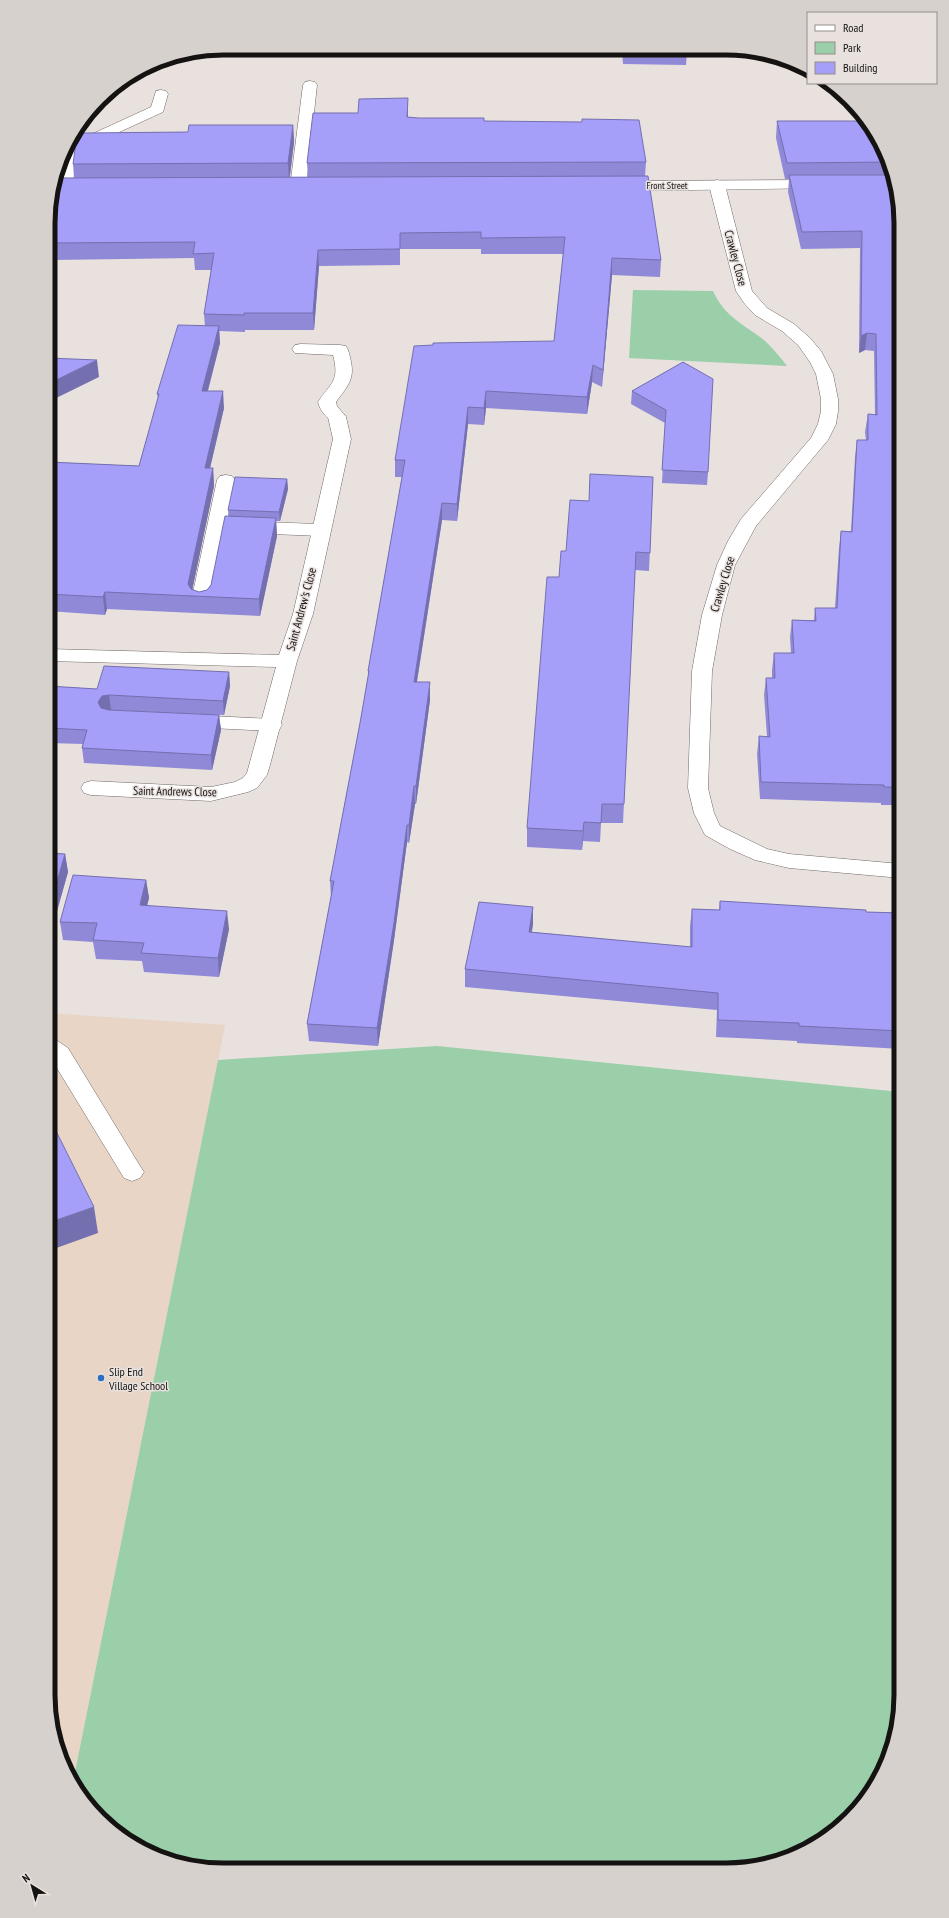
<svg xmlns="http://www.w3.org/2000/svg" width="949" height="1918" font-family="'PT Sans Narrow',sans-serif">
	<rect width="100%" height="100%" fill="#e8e1de"/>
	<polygon fill="#e8d5c5" points="48,1013 225,1025 75,1772 67,1772 57,1751 48,1695"/>
	<g fill="#9acfa9">
		<path d="M633,290L713,291C725,317 743,324 764,340C773,348 780,357 787,366L629,358Z"/>
		<path d="M437,1046L901,1092V1706L892,1752L865,1802L824,1840L782,1861L726,1870L200,1868C186,1865 168,1863 155,1856C116,1837 86,1810 67,1772H75L218,1060Z"/>
	</g>
	<g fill="none" stroke-linecap="round" stroke-linejoin="round">
		<defs>
			<g id="service">
				<polygon points="310,81 315,82 317,85 306,187 304,190 298,192 292,190 290,187 303,85 305,82"/>
				<polygon points="161,90 166,91 168,94 163,112 78,151 72,188 70,191 64,193 58,191 56,188 66,146 151,107 156,91"/>
				<path d="M301,344L340,345L346,346C349,351 350,356 351,362C355,380 346,388 336,402L337,406L346,417L343,421C331,424 321,414 318,402C331,382 340,382 333,355L295,353L292,349L295,345Z"/>
				<polygon points="226,475 232,476 235,480 227,521 320,524 327,526 329,530 327,534 320,536 225,532 211,602 208,606 201,608 194,606 191,602 217,480 220,476"/>
				<polygon points="190,715 272,719 279,720 282,725 279,730 272,731 190,727 183,726 180,721 183,716"/>
				<polygon points="48,1038 56,1040 68,1048 140,1166 144,1172 140,1178 132,1181 124,1178 52,1060 48,1057"/>
			</g>
			<g id="minor">
				<polygon points="717,180 723,182 725,185 752,291 767,308 794,324 810,338 821,351 833,374 838,399 838,411 836,424 828,440 756,526 735,565 722,615 712,671 708,788 714,813 720,826 767,849 789,854 901,864 901,878 789,868 755,860 730,849 705,835 694,813 688,788 692,671 702,615 717,565 728,541 741,519 811,438 818,424 821,411 821,399 816,374 810,362 798,345 782,331 755,315 744,303 736,291 709,185 711,182"/>
				<polygon points="337,412 343,413 346,417 351,439 313,614 297,661 270,765 267,775 257,788 248,792 211,801 91,795 84,793 81,788 84,783 91,781 211,787 235,782 243,778 247,773 276,667 48,661 48,649 279,655 293,614 333,439 328,417 331,413"/>
			</g>
			<polygon id="tertiary" points="818,180 824,182 826,185 824,188 620,191 614,189 612,186 614,183 620,181"/>
		</defs>
		<use href="#service" stroke="#706a67" stroke-width="1"/>
		<use href="#minor" stroke="#706a67" stroke-width="1"/>
		<use href="#tertiary" stroke="#706a67" stroke-width="1"/>
		<use href="#service" fill="#fff" fill-rule="evenodd"/>
		<use href="#minor" fill="#fff" fill-rule="evenodd"/>
		<use href="#tertiary" fill="#fff" fill-rule="evenodd"/>
	</g>
	<g fill="#8f89d7">
		<rect x="266" y="48" width="38" height="8"/>
		<polygon points="622,50 687,51 686,65 623,64"/>
		<polygon points="408,117 418,118 484,121 646,162 645,176 661,260 660,277 612,275 602,387 592,382 587,414 486,408 484,425 468,424 457,521 442,520 417,682 430,700 416,804 415,804 409,843 407,842 394,940 378,1046 309,1041 307,1024 331,897 330,881 360,723 368,679 368,671 402,477 395,477 395,460 554,341 563,254 481,254 481,249 400,249 400,265 319,266 314,330 245,330 245,332 219,331 220,343 208,391 224,408 210,468 213,468 214,486 192,590 199,592 207,590 211,585 229,516 228,510 287,479 288,489 280,521 276,521 277,536 260,616 107,609 105,615 48,611 48,462 139,466 158,398 157,394 205,326 204,314 211,270 195,270 194,258 53,260 48,285 48,211 74,178 73,164 77,140 67,145 79,129 79,134 188,132 293,125 294,142 290,177 308,177 307,163"/>
		<polygon points="777,121 871,126 892,167 901,223 901,805 881,805 881,803 760,799 757,754 759,736 767,736 764,695 766,678 772,678 772,670 774,653 791,653 790,637 792,620 814,620 815,608 835,608 839,548 841,531 851,531 855,457 857,440 866,440 865,432 868,414 875,415 874,351 865,350 859,353 860,248 801,249 788,192 789,179 785,179 776,138"/>
		<polygon points="683,362 708,472 707,485 662,483 665,423 631,404 632,391"/>
		<polygon points="653,477 649,571 635,570 623,823 601,823 600,842 583,841 582,850 527,847 527,828 559,577 566,551"/>
		<polygon points="229,672 230,686 224,715 109,710 219,715 221,730 212,770 84,763 82,748 83,744 48,743 48,686 97,689"/>
		<polygon points="48,853 65,854 68,872 55,918 48,917"/>
		<polygon points="146,880 149,898 147,906 229,929 219,977 144,972 142,961 96,959 93,942 63,940 60,922"/>
		<polygon points="720,901 866,912 901,913 901,1049 797,1043 797,1041 716,1037 717,1010 465,987 465,969 533,907 533,924 532,932 690,947 690,926 692,909 719,910"/>
	</g>
	<g fill="#746faf">
		<polygon points="408,98 408,134 407,117"/>
		<polygon points="293,125 294,142 289,181 288,163"/>
		<polygon points="79,129 80,138 67,145"/>
		<polygon points="51,243 53,260 48,285 48,256"/>
		<polygon points="318,250 319,266 314,330 313,313"/>
		<polygon points="612,258 612,275 602,387 603,370"/>
		<polygon points="219,326 220,343 203,408 202,391"/>
		<polygon points="867,333 865,350 859,353 861,336"/>
		<polygon points="97,360 99,377 48,402 48,384"/>
		<polygon points="593,365 592,382 587,414 587,397"/>
		<polygon points="223,391 224,408 206,485 205,468"/>
		<polygon points="486,391 486,408 484,425 484,408"/>
		<polygon points="468,407 468,424 457,521 457,504"/>
		<polygon points="213,468 214,486 191,596 188,584"/>
		<polygon points="287,479 288,489 280,521 279,512"/>
		<polygon points="442,503 442,520 414,699 414,682"/>
		<polygon points="276,518 277,536 260,616 259,599"/>
		<polygon points="105,592 107,609 105,615 103,597"/>
		<polygon points="229,672 230,686 224,715 223,701"/>
		<polygon points="430,682 430,700 416,804 416,786"/>
		<polygon points="109,695 111,710 104,711 100,716 98,702 102,696"/>
		<polygon points="219,715 221,730 212,770 211,755"/>
		<polygon points="414,786 415,804 409,843 409,825"/>
		<polygon points="584,822 583,841 582,850 583,831"/>
		<polygon points="407,825 407,842 394,940 378,1046 377,1028"/>
		<polygon points="65,854 68,872 55,918 52,899"/>
		<polygon points="146,880 149,898 142,924 140,905"/>
		<polygon points="533,907 533,924 528,949 529,932"/>
		<polygon points="227,911 229,929 219,977 218,958"/>
		<polygon points="94,1207 98,1233 48,1251 48,1223"/>
	</g>
	<g fill="#a69ffa" stroke="#746faf">
		<polygon points="408,98 407,117 418,118 484,118 484,121 582,122 582,119 639,120 646,162 307,163 313,113 358,113 359,99"/>
		<polygon points="777,121 867,121 871,126 890,162 787,163"/>
		<polygon points="189,125 293,125 288,163 73,164 77,135 83,133 188,132"/>
		<polygon points="789,175 893,175 901,223 901,787 884,787 884,785 761,782 759,736 770,737 766,678 775,678 774,653 794,653 792,620 816,621 815,608 837,608 841,531 852,532 857,440 868,440 868,414 877,415 876,334 867,333 861,336 862,231 802,232"/>
		<polygon points="648,176 661,260 612,258 603,370 593,365 587,397 486,391 484,408 468,407 457,504 442,503 414,682 430,682 416,786 414,786 409,825 407,825 394,923 377,1028 307,1024 334,881 330,881 360,723 369,671 368,671 405,460 395,460 414,346 433,345 433,343 554,341 565,237 481,238 481,232 400,233 400,249 318,250 313,313 244,313 244,315 204,314 214,253 193,254 195,242 51,243 48,256 48,211 57,178"/>
		<polygon points="178,325 219,326 202,391 223,391 205,468 213,468 188,584 191,589 199,592 207,590 211,585 225,516 276,518 259,599 105,592 103,597 48,594 48,462 139,466 159,394 157,394"/>
		<polygon points="48,358 97,360 48,384"/>
		<polygon points="683,362 713,379 708,472 662,470 666,410 632,391"/>
		<polygon points="590,474 653,477 650,553 636,552 624,804 602,804 601,823 584,822 583,831 527,828 547,577 559,577 561,551 566,551 570,500 589,501"/>
		<polygon points="235,477 287,479 279,512 228,510"/>
		<polygon points="104,666 229,672 223,701 109,695 102,696 98,702 101,708 109,710 219,715 211,755 82,748 87,730 48,728 48,686 97,689"/>
		<polygon points="48,853 65,854 52,899 48,899"/>
		<polygon points="73,875 146,880 140,905 227,911 218,958 141,953 144,943 93,940 97,923 60,922"/>
		<polygon points="720,901 866,910 866,912 901,913 901,1031 799,1026 799,1023 718,1020 718,993 465,969 479,902 533,907 529,932 692,947 692,909 720,910"/>
		<polygon points="48,1115 94,1207 48,1223"/>
	</g>
	<circle fill="#296ebf" stroke="#e8e1de" stroke-width="1.5" cx="101" cy="1378" r="4"/>
	<g text-anchor="middle" dominant-baseline="central" stroke-width="3" stroke-linejoin="round" paint-order="stroke">
		<g font-size="10" fill="#151312" stroke="#e8e1de">
			<text x="667" y="185">Front Street</text>
		</g>
		<g font-size="12" fill="#151312" stroke="#e8e1de">
			<text transform="translate(736 258) rotate(75)">Crawley Close</text>
			<text transform="translate(722 584) rotate(-73)">Crawley Close</text>
			<text transform="translate(301 609) rotate(-75)">Saint Andrew's Close</text>
			<text transform="translate(175 791) rotate(1)">Saint Andrews Close</text>
		</g>
		<g font-size="12" fill="#151312" stroke="#e8e1de" text-anchor="start">
			<text x="109" y="1371">Slip End<tspan x="109" dy="14">Village School</tspan></text>
		</g>
	</g>
	<path d="M0 0H949V1918H0ZM223 55H726A168 168 0 0 1 894 223V1695A168 168 0 0 1 726 1863H223A168 168 0 0 1 55 1695V223A168 168 0 0 1 223 55Z" fill="#d7d1ce" fill-rule="evenodd"/>
	<path fill="none" stroke="#151312" stroke-width="5" d="M223 55H726A168 168 0 0 1 894 223V1695A168 168 0 0 1 726 1863H223A168 168 0 0 1 55 1695V223A168 168 0 0 1 223 55Z"/>
	<rect x="807" y="12" width="130" height="72" fill="#e8e1de" stroke="#948f8c"/>
	<rect x="815" y="25" width="20" height="6" fill="#ffffff" stroke="#948f8c"/>
	<text x="843" y="32" font-size="12" fill="#151312">Road</text>
	<rect x="815" y="42" width="20" height="12" fill="#9acfa9" stroke="#948f8c"/>
	<text x="843" y="52" font-size="12" fill="#151312">Park</text>
	<rect x="815" y="62" width="20" height="12" fill="#a69ffa" stroke="#948f8c"/>
	<text x="843" y="72" font-size="12" fill="#151312">Building</text>
	<g transform="translate(32 1886) rotate(323)" stroke="#e8e1de" stroke-width="3" paint-order="stroke">
	<path d="M0-3L7 15L0 10L-7 15Z" fill="#151312"/>
	<text y="-6" font-size="11" font-weight="bold" text-anchor="middle" fill="#151312">N</text>
	</g>
</svg>
